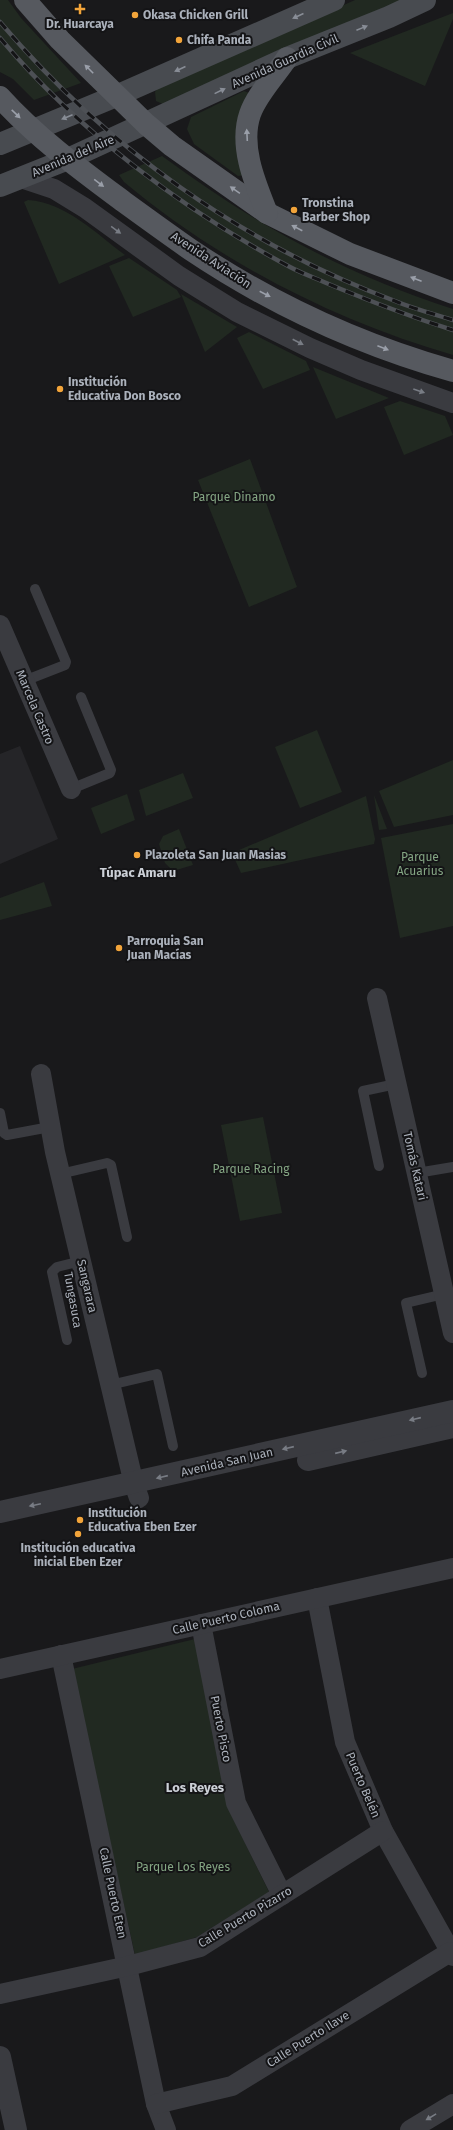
<svg xmlns="http://www.w3.org/2000/svg" width="453" height="2130" font-family="'Fira Sans',sans-serif">
	<rect width="100%" height="100%" fill="#19191b"/>
	<polygon fill="#252528" points="20,746 58,839 0,864 0,754"/>
	<g fill="#212921">
		<polygon points="0,0 8,0 21,18 81,83 34,100 13,79 0,72"/>
		<polygon points="355,0 403,0 165,105 156,101 155,92 157,89"/>
		<polygon points="453,13 453,19 425,86 350,53"/>
		<polygon points="244,91 249,93 245,175 238,176 194,144 187,129 191,117"/>
		<path d="M162,156C256,225 342,273 453,309V355C333,320 220,262 124,182L119,175Z"/>
		<path d="M28,200C67,203 95,233 125,255L59,284L24,202Z"/>
		<polygon points="129,258 177,290 181,297 133,317 109,266"/>
		<polygon points="181,294 237,327 205,352"/>
		<polygon points="249,332 306,361 310,370 263,389 237,338"/>
		<polygon points="313,367 389,398 336,419"/>
		<polygon points="400,401 445,416 453,435 404,455 384,407"/>
		<polygon points="250,459 297,587 249,607 198,480"/>
		<polygon points="317,730 342,792 300,808 275,747"/>
		<polygon points="453,760 453,815 394,827 379,791"/>
		<polygon points="183,773 193,798 146,816 139,790"/>
		<polygon points="127,794 135,820 101,834 91,808"/>
		<polygon points="374,795 387,829 379,830"/>
		<polygon points="366,796 375,839 374,844 241,873 232,853"/>
		<polygon points="453,824 453,926 400,938 381,838"/>
		<polygon points="179,829 193,865 173,871 165,863 159,844 163,836"/>
		<polygon points="44,882 52,906 0,920 0,898"/>
		<polygon points="263,1117 282,1213 240,1221 221,1125"/>
		<polygon points="195,1639 228,1808 269,1892 197,1937 135,1955 72,1669"/>
	</g>
	<g fill="none" stroke-linecap="round" stroke-linejoin="round">
		<g stroke="#3a3b40" stroke-width="10">
			<polyline points="24,681 65,665 66,662 35,589"/>
			<polyline points="71,789 110,773 111,770 81,697"/>
			<polyline points="0,1113 4,1133 7,1135 50,1127"/>
			<polyline points="379,1166 363,1091 396,1084"/>
			<polyline points="417,1173 453,1167"/>
			<polyline points="60,1174 107,1163 111,1165 127,1237"/>
			<polyline points="67,1340 52,1272 57,1267 81,1261"/>
			<polyline points="422,1373 406,1303 444,1294"/>
			<polyline points="110,1385 157,1374 173,1446"/>
		</g>
		<g stroke="#3a3b40" stroke-width="20">
			<polyline points="21,178 54,189 85,208 179,276 237,312 310,348 361,370 453,403"/>
			<polyline points="0,625 71,789"/>
			<polyline points="377,998 453,1333"/>
			<polyline points="41,1074 55,1152 134,1484 139,1498"/>
			<polyline points="317,1598 345,1742 383,1831 453,1956"/>
			<polyline points="201,1624 236,1803 282,1895"/>
			<polyline points="61,1655 156,2104 166,2130"/>
			<polyline points="0,1669 453,1568"/>
			<polyline points="0,1994 128,1966 200,1947 383,1831"/>
			<polyline points="156,2104 232,2086 450,1952"/>
			<polyline points="410,2130 453,2104"/>
		</g>
		<g stroke="#3a3b40" stroke-width="22">
			<polyline points="308,1460 453,1427"/>
			<polyline points="0,1512 453,1411"/>
			<polyline points="0,2057 16,2130"/>
		</g>
		<g stroke="#484b50" stroke-width="22">
			<polyline points="0,144 116,96 334,0"/>
			<polyline points="0,186 68,159 287,58 389,17 425,0"/>
		</g>
		<g stroke="#56595f" stroke-width="22">
			<polyline points="25,0 60,40 146,124 172,146 267,213 350,254 453,293"/>
			<path d="M0,97C36,137 81,170 124,202C146,218 168,234 191,250C270,303 361,345 453,371"/>
			<path d="M267,213C255,183 239,146 250,114C257,94 275,76 287,58"/>
		</g>
		<defs>
			<g id="rail">
				<path d="M0,22C106,147 242,244 395,301C414,309 434,314 453,320"/>
				<path d="M0,38C78,131 183,210 290,267C303,274 318,279 331,285C372,302 411,317 453,330"/>
			</g>
		</defs>
		<use href="#rail" stroke="#4d5055" stroke-width="4.5"/>
		<use href="#rail" stroke="#141416" stroke-width="3" stroke-dasharray="9" stroke-linecap="butt"/>
	</g>
	<defs><path id="oneway-solid" d="M-6-.8H1V-3.2L6.5 0L1 3.2V.8H-6Z"/></defs>
	<g fill="#888d96">
		<use href="#oneway-solid" transform="translate(298 16) rotate(156)"/>
		<use href="#oneway-solid" transform="translate(362 28) rotate(-22)"/>
		<use href="#oneway-solid" transform="translate(180 69) rotate(156)"/>
		<use href="#oneway-solid" transform="translate(220 91) rotate(-26)"/>
		<use href="#oneway-solid" transform="translate(67 117) rotate(157)"/>
	</g>
	<g fill="#9a9fa9">
		<use href="#oneway-solid" transform="translate(89 69) rotate(-135)"/>
		<use href="#oneway-solid" transform="translate(16 114) rotate(44)"/>
		<use href="#oneway-solid" transform="translate(247 135) rotate(-93)"/>
		<use href="#oneway-solid" transform="translate(99 183) rotate(37)"/>
		<use href="#oneway-solid" transform="translate(235 190) rotate(-145)"/>
		<use href="#oneway-solid" transform="translate(297 228) rotate(-153)"/>
		<use href="#oneway-solid" transform="translate(416 279) rotate(-159)"/>
		<use href="#oneway-solid" transform="translate(265 294) rotate(27)"/>
		<use href="#oneway-solid" transform="translate(383 348) rotate(21)"/>
	</g>
	<g fill="#787c84">
		<use href="#oneway-solid" transform="translate(116 230) rotate(36)"/>
		<use href="#oneway-solid" transform="translate(298 342) rotate(27)"/>
		<use href="#oneway-solid" transform="translate(419 391) rotate(19)"/>
		<use href="#oneway-solid" transform="translate(415 1419) rotate(167)"/>
		<use href="#oneway-solid" transform="translate(288 1448) rotate(167)"/>
		<use href="#oneway-solid" transform="translate(341 1452) rotate(-13)"/>
		<use href="#oneway-solid" transform="translate(162 1477) rotate(167)"/>
		<use href="#oneway-solid" transform="translate(35 1505) rotate(168)"/>
		<use href="#oneway-solid" transform="translate(431 2117) rotate(149)"/>
	</g>
	<g fill="#f2a43a" stroke="#141416" stroke-width="1.5">
		<path d="M78 3h4v4h4v4h-4v4h-4v-4h-4v-4h4z"/>
		<circle cx="135" cy="15" r="4"/>
		<circle cx="179" cy="40" r="4"/>
		<circle cx="294" cy="210" r="4"/>
		<circle cx="60" cy="389" r="4"/>
		<circle cx="137" cy="855" r="4"/>
		<circle cx="119" cy="948" r="4"/>
		<circle cx="80" cy="1520" r="4"/>
		<circle cx="78" cy="1534" r="4"/>
	</g>
	<g text-anchor="middle" dominant-baseline="central" stroke-width="4" stroke-linejoin="round" paint-order="stroke">
		<g font-size="12" font-weight="bold" fill="#abb1bb" stroke="#141416" text-anchor="start">
			<text x="143" y="15">Okasa Chicken Grill</text>
			<text x="80" y="24" text-anchor="middle">Dr. Huarcaya</text>
			<text x="187" y="40">Chifa Panda</text>
			<text x="302" y="203">Tronstina<tspan x="302" dy="14">Barber Shop</tspan></text>
			<text x="68" y="382">Institución<tspan x="68" dy="14">Educativa Don Bosco</tspan></text>
			<text x="145" y="855">Plazoleta San Juan Masias</text>
			<text x="127" y="941">Parroquia San<tspan x="127" dy="14">Juan Macías</tspan></text>
			<text x="88" y="1513">Institución<tspan x="88" dy="14">Educativa Eben Ezer</tspan></text>
			<text x="78" y="1548" text-anchor="middle">Institución educativa<tspan x="78" dy="14">inicial Eben Ezer</tspan></text>
		</g>
		<g font-size="12" fill="#abb1bb" stroke="#141416">
			<text transform="translate(285 61) rotate(-24)">Avenida Guardia Civil</text>
			<text transform="translate(73 156) rotate(-23)">Avenida del Aire</text>
			<text transform="translate(211 260) rotate(33)">Avenida Aviación</text>
			<text transform="translate(35 707) rotate(67)">Marcela Castro</text>
			<text transform="translate(415 1166) rotate(77)">Tomás Katari</text>
			<text transform="translate(87 1286) rotate(77)">Sangarara</text>
			<text transform="translate(73 1300) rotate(80)">Tungasuca</text>
			<text transform="translate(227 1462) rotate(-13)">Avenida San Juan</text>
			<text transform="translate(226 1618) rotate(-13)">Calle Puerto Coloma</text>
			<text transform="translate(221 1729) rotate(79)">Puerto Pisco</text>
			<text transform="translate(363 1785) rotate(67)">Puerto Belén</text>
			<text transform="translate(113 1893) rotate(78)">Calle Puerto Eten</text>
			<text transform="translate(245 1917) rotate(-31)">Calle Puerto Pizarro</text>
			<text transform="translate(308 2039) rotate(-32)">Calle Puerto Ilave</text>
		</g>
		<g font-size="12" fill="#84a583" stroke="#141416">
			<text x="234" y="497">Parque Dinamo</text>
			<text x="420" y="857">Parque<tspan x="420" dy="14">Acuarius</tspan></text>
			<text x="251" y="1169">Parque Racing</text>
			<text x="183" y="1867">Parque Los Reyes</text>
		</g>
		<g font-size="13" font-weight="bold" fill="#ccd0d7" stroke="#141416">
			<text x="138" y="872">Túpac Amaru</text>
			<text x="195" y="1787">Los Reyes</text>
		</g>
	</g>
</svg>
